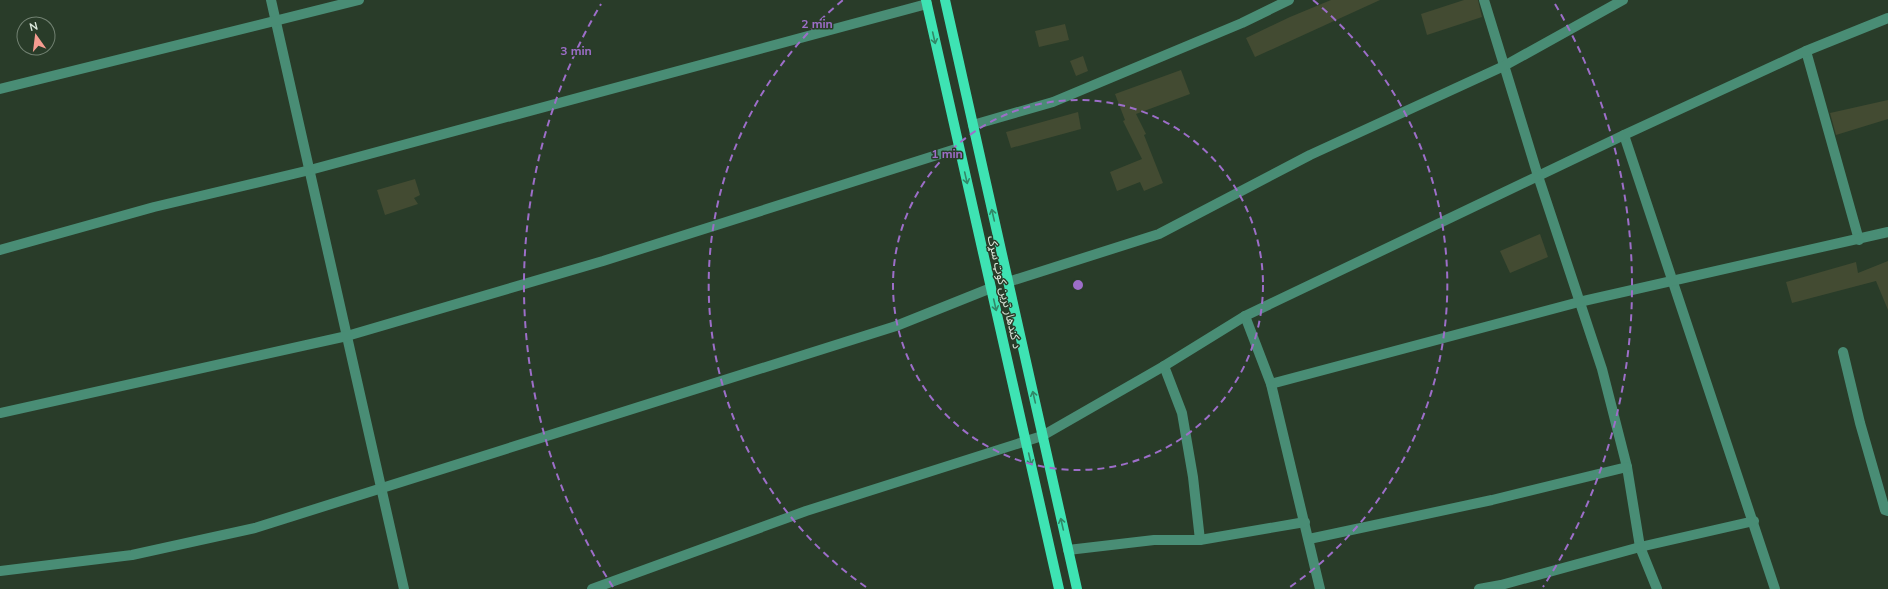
<svg xmlns="http://www.w3.org/2000/svg" width="1888" height="589" font-family="Mulish,'Noto Sans Arabic',sans-serif">
	<rect width="100%" height="100%" fill="#293c29"/>
	<g fill="#434b32">
		<polygon points="1331,0 1380,0 1255,57 1246,38 1290,17"/>
		<polygon points="1464,0 1478,0 1482,17 1427,35 1421,14"/>
		<polygon points="1065,24 1069,40 1039,47 1035,31"/>
		<polygon points="1083,56 1088,71 1076,76 1070,61"/>
		<polygon points="1181,70 1190,94 1136,114 1146,134 1144,135 1163,183 1144,191 1140,182 1117,191 1110,172 1142,159 1123,121 1125,120 1115,94"/>
		<polygon points="1888,100 1888,119 1836,135 1830,113"/>
		<polygon points="1078,112 1081,129 1011,148 1006,132"/>
		<polygon points="415,179 420,195 414,198 418,204 385,215 377,190"/>
		<polygon points="1540,234 1548,257 1510,273 1500,251"/>
		<polygon points="1888,261 1888,310 1876,281 1792,303 1786,282 1856,262 1858,273"/>
	</g>
	<g fill="none" stroke-linecap="round" stroke-linejoin="round">
		<g stroke="#498d75" stroke-width="10">
			<polyline points="271,0 404,589"/>
			<polyline points="1484,0 1538,176 1602,369 1627,467 1640,547 1657,589"/>
			<polyline points="1806,51 1859,240"/>
			<polyline points="0,89 359,0"/>
			<polyline points="973,125 1053,102 1242,23 1289,0"/>
			<polyline points="1624,135 1775,589"/>
			<polyline points="0,250 154,207 310,170 927,4"/>
			<polyline points="1008,282 1159,234 1310,155 1504,66 1623,0"/>
			<polyline points="1245,316 1271,384 1320,589"/>
			<polyline points="1843,352 1860,423 1885,510 1888,511"/>
			<polyline points="1164,366 1182,413 1193,477 1200,540"/>
			<polyline points="1271,384 1579,302 1888,232"/>
			<polyline points="0,413 347,336 603,261 959,148"/>
			<polyline points="1309,539 1492,500 1627,467"/>
			<polyline points="1068,550 1154,540 1200,540 1305,522"/>
			<polyline points="0,571 132,555 255,528 896,326 991,288"/>
			<polyline points="592,589 806,511 1042,436 1164,366 1245,316 1624,135 1806,51 1888,18"/>
			<polyline points="1479,589 1501,585 1640,547 1754,521"/>
		</g>
		<g stroke="#3ee3b3" stroke-width="10">
			<polyline points="926,0 1059,589"/>
			<polyline points="945,0 1077,589"/>
		</g>
	</g>
	<defs><path id="oneway-shaft" d="M-6 0H5M1.5-3L5.5 0L1.5 3" fill="none" stroke-width="1.6" stroke-linecap="round" stroke-linejoin="round"/></defs>
	<g stroke="#328767">
		<use href="#oneway-shaft" transform="translate(934 38) rotate(77)"/>
		<use href="#oneway-shaft" transform="translate(966 178) rotate(77)"/>
		<use href="#oneway-shaft" transform="translate(993 215) rotate(-103)"/>
		<use href="#oneway-shaft" transform="translate(995 305) rotate(77)"/>
		<use href="#oneway-shaft" transform="translate(1034 397) rotate(-103)"/>
		<use href="#oneway-shaft" transform="translate(1030 459) rotate(77)"/>
		<use href="#oneway-shaft" transform="translate(1062 524) rotate(-103)"/>
	</g>
	<g fill="none" stroke="#9d6ec9" stroke-width="2" stroke-dasharray="7 5">
		<circle cx="1078" cy="285" r="185"/>
		<path d="M866 587A369 369 0 0 1 843 0M1313 0A369 369 0 0 1 1290 587"/>
		<path d="M613 587A554 554 0 0 1 601 4M1555 4A554 554 0 0 1 1543 587"/>
	</g>
	<g text-anchor="middle" dominant-baseline="central" stroke-width="3" stroke-linejoin="round" paint-order="stroke">
		<g font-size="12" fill="#dce8dc" stroke="#293c29">
			<text transform="translate(1005 292) rotate(77)">د کندهار ترين کوټ سړک</text>
		</g>
	</g>
	<circle cx="1078" cy="285" r="6" fill="#9d6ec9" stroke="#293c29" stroke-width="2"/>
	<g font-size="12" text-anchor="middle" font-weight="bold" fill="#9d6ec9" stroke="#293c29" stroke-width="3" stroke-linejoin="round" paint-order="stroke">
		<text x="817" y="28">2 min</text>
		<text x="576" y="55">3 min</text>
		<text x="947" y="158">1 min</text>
	</g>
	<g transform="translate(36 36) rotate(346)"><circle r="19" fill="#293c29" stroke="#718171"/>
	<path d="M0-3L7 15L0 10L-7 15Z" fill="#f59c90"/>
	<text y="-6" font-size="11" font-weight="bold" text-anchor="middle" fill="#dce8dc">N</text>
	</g>
</svg>
